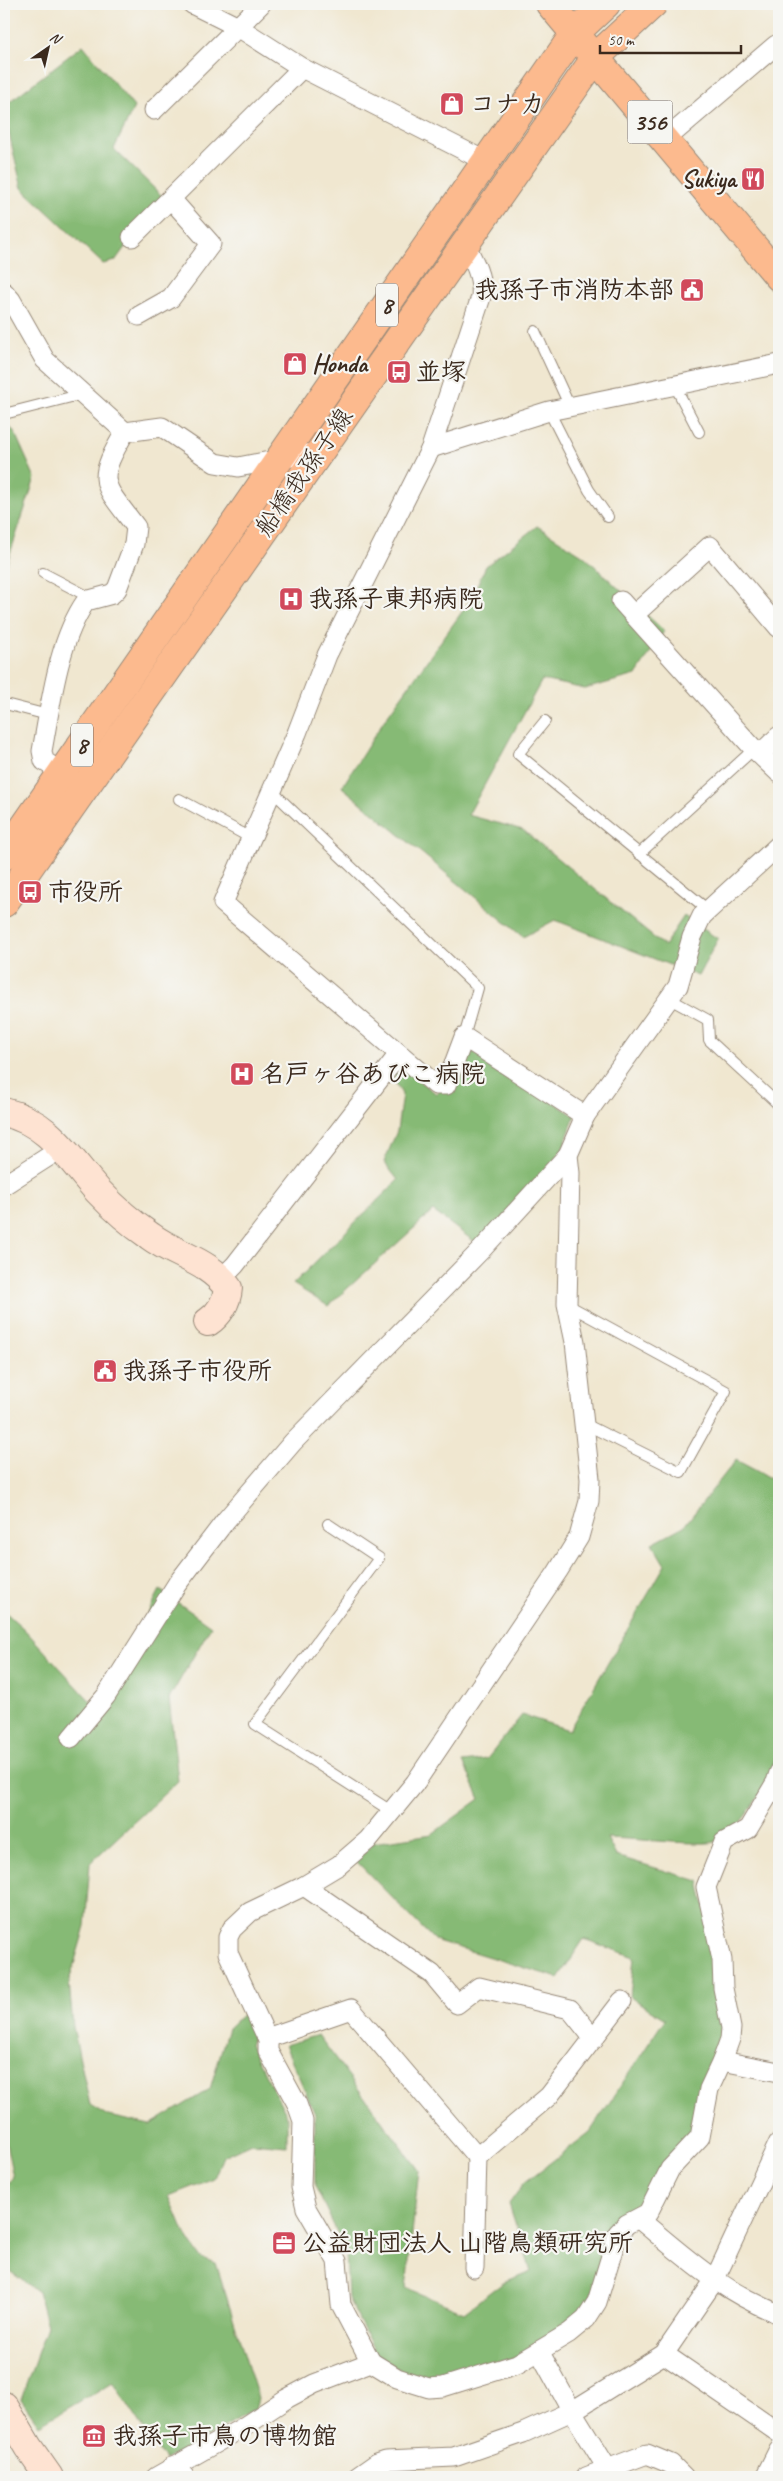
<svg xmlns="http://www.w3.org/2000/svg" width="783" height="2481" font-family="Caveat,'Klee One',sans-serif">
	<rect width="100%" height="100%" fill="#f6f6f2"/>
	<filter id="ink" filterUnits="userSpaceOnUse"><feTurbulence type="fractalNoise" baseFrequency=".02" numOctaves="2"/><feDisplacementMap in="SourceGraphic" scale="10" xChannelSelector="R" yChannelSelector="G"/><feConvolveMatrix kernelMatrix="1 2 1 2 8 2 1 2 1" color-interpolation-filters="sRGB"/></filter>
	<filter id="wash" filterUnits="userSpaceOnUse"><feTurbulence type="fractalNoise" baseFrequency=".0096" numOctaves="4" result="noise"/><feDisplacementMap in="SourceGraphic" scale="20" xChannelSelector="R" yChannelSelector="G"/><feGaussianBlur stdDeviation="1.12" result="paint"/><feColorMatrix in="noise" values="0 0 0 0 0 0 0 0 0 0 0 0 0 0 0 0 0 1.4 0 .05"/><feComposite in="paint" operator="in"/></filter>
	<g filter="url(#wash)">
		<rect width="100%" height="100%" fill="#f0e7d0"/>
		<g fill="#86ba75" stroke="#60724a">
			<polygon points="83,45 134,107 114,149 162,196 115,261 103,264 22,188 4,113 4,106"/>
			<polygon points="4,423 14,431 35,478 4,572"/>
			<polygon points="537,526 584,556 664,631 636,675 585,689 542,680 468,815 523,830 664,946 684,916 718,939 698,976 555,920 523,937 342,787 383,722 469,602 486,566"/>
			<polygon points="465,1047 575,1116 562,1151 479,1245 433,1211 328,1306 293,1284 398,1180 384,1162 397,1131 402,1094 394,1081 395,1071 404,1070 437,1094"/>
			<path d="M736,1460L779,1483V1748C768,1781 748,1826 715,1842C705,1846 625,1838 607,1838L616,1856L699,1881L713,1946L724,2036L694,2132L656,2181L600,2276L581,2317L514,2358L437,2381L410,2376L377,2356L348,2298L346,2251L315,2186V2114L285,2045L318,2035L419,2170L406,2288L464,2312L503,2282L531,2271L509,2204L524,2183L590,2132L665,2019L630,1997L634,1957L584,1939L558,1978L434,1940L356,1861L373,1843L432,1834L480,1799L463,1762L487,1759L522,1715L569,1730L665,1565L652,1543L684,1526Z"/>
			<polygon points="160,1590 211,1626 169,1699 178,1781 90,1863 85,1927 69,1981 73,2027 90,2105 108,2116 150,2125 210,2089 228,2028 245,2012 256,2032 250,2045 287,2116 287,2146 251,2143 223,2156 214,2178 169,2196 184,2232 201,2258 216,2263 258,2398 255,2409 165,2461 113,2382 39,2425 21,2399 47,2326 38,2292 4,2267 4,2188 13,2177 4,2133 4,1611 24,1629 106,1718 129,1650"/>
		</g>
	</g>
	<g filter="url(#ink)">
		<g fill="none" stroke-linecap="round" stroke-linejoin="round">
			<defs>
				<g id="lane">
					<polyline points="535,331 570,407"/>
					<polyline points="675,386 699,432"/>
					<polyline points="549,411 589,490 608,517"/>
					<polyline points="4,414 83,394"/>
					<polyline points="43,573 93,599"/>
					<polyline points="5,704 48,715"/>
					<polyline points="545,721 518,754 708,910"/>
					<polyline points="271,790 478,988 464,1037"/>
					<polyline points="179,799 251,838"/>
					<polyline points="639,854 754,749"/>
					<polyline points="668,998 708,1020 709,1040 779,1105"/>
					<polyline points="568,1305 726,1391 681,1472 585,1424"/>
					<polyline points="328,1524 379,1558 255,1724 391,1811"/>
				</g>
				<g id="street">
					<polyline points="192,4 238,27 302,68 487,162"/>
					<polyline points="154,110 261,4"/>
					<polyline points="665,140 776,45 779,49"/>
					<polyline points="132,237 302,68"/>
					<path d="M4,292L11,300L45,360L125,432C95,483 102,482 136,527L134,544L117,589L112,594L86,601C58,641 51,703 42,751L44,761L70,778"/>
					<polyline points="139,316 171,298 211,244 171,199"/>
					<polyline points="125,432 162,427 215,463 238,467 318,452"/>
					<polyline points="431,448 549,411 779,364"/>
					<polyline points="621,601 754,749 779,773"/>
					<polyline points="634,615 710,546 779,628"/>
					<polyline points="760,754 779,736"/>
					<polyline points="585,1116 678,986 692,937 702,916 779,845"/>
					<polyline points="4,1185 62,1148"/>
					<polyline points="222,1278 235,1265 399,1054"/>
					<polyline points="71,1738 106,1696 177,1584 226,1520 293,1442 483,1248 568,1155"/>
					<polyline points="304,1886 432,1974 457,2004 479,1987 570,2009 594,2039"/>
					<polyline points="267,2038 351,2009 477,2157 549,2096 622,2001"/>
					<polyline points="722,2061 730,2039 731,2028 723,1988 722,1960 706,1887 724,1842 748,1829 776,1782 779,1773"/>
					<path d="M639,2219C686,2258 721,2291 779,2314"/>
					<polyline points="474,2268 477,2157"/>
					<polyline points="539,2351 572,2411 607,2468"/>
					<polyline points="664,2354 779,2433"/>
					<path d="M371,2362L341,2305L337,2261L306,2208L301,2187L303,2121L297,2104L268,2051V2040L228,1953V1937L232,1929L250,1912L304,1886L339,1865L368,1840L415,1783L558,1571L579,1537L589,1501L590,1479L575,1342L567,1304L570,1173L568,1155L585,1116L464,1037L446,1085H436L223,903L297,733L327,655L431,448L481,297C483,277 474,261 464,243"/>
					<polyline points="171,2467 185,2477"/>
					<polyline points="156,2477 242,2428 286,2399 314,2384 371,2362 397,2378 429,2388 443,2387 517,2364 569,2333 586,2319 597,2302 618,2233 627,2224 648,2213 670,2169 700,2137 709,2089 722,2061 779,2072"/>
					<polyline points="357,2477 377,2463 386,2460 454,2457 523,2433 574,2410 664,2354 714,2281 779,2142"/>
					<polyline points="586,2477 647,2454 671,2464 684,2477"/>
					<polyline points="765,2477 779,2449"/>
				</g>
				<g id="secondary">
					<path d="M4,1112C51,1123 68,1158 98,1191C114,1208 131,1223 150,1236C175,1255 210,1261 228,1288C227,1302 219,1315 208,1322"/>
					<polyline points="4,2406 28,2447 49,2477"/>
				</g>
				<g id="primary">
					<polyline points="4,856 575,33 606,4"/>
					<polyline points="4,903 596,57 653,4"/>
				</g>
				<polyline id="highway" points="550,4 779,277"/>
			</defs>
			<use href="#lane" stroke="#968877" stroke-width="12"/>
			<use href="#street" stroke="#968877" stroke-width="21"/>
			<use href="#secondary" stroke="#968877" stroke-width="30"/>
			<use href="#primary" stroke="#968877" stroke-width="30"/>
			<use href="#highway" stroke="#968877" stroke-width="30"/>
			<use href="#lane" stroke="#fff" stroke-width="10"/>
			<use href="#street" stroke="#fff" stroke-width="19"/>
			<use href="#secondary" stroke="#fee3d2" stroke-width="28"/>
			<use href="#primary" stroke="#fcba8e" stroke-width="28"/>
			<use href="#highway" stroke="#fcba8e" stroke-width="28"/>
		</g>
	</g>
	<defs>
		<symbol id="shop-square" viewBox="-11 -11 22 22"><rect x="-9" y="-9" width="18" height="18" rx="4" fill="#d1495b" stroke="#f6f6f2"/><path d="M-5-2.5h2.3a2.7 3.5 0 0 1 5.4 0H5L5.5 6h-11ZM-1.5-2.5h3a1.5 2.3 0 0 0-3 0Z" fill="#fff"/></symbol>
		<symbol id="restaurant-square" viewBox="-11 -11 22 22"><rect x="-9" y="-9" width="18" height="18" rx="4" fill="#d1495b" stroke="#f6f6f2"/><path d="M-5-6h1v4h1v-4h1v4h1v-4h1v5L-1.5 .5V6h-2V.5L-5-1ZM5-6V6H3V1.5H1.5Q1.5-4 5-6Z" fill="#fff"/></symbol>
		<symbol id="civic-square" viewBox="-11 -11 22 22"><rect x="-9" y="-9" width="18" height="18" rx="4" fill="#d1495b" stroke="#f6f6f2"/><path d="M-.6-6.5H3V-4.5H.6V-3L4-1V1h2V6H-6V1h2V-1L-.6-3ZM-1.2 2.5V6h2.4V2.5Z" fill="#fff"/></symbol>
		<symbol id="bus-square" viewBox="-11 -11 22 22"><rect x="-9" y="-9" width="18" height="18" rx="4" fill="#d1495b" stroke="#f6f6f2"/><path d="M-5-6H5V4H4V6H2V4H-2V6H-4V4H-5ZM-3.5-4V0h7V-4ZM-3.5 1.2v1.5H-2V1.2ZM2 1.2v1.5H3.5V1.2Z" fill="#fff"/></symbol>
		<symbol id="hospital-square" viewBox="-11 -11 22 22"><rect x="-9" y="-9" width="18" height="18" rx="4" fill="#d1495b" stroke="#f6f6f2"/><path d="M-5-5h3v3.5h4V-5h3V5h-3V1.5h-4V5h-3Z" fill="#fff"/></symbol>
		<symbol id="office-square" viewBox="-11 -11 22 22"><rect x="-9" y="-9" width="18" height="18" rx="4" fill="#d1495b" stroke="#f6f6f2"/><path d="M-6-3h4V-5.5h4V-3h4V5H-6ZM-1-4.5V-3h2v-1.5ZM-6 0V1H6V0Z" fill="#fff"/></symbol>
		<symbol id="museum-square" viewBox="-11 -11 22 22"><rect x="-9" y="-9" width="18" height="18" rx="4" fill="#d1495b" stroke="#f6f6f2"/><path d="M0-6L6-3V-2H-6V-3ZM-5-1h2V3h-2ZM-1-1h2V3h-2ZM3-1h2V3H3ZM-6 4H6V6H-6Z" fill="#fff"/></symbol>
	</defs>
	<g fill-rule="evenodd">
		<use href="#shop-square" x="438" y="90" width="28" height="28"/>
		<use href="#restaurant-square" x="739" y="165" width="28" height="28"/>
		<use href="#civic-square" x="678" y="276" width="28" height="28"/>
		<use href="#shop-square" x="281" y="350" width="28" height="28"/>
		<use href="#bus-square" x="385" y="358" width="28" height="28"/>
		<use href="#hospital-square" x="277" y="585" width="28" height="28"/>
		<use href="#bus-square" x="16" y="878" width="28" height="28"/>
		<use href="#hospital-square" x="228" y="1060" width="28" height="28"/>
		<use href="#civic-square" x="91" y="1357" width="28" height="28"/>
		<use href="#office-square" x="270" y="2229" width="28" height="28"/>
		<use href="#museum-square" x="80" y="2422" width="28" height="28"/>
	</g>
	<g text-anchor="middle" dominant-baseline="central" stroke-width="4.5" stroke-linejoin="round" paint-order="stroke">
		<g fill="#f6f6f2" stroke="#73675e" stroke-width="1">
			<rect x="627.5" y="100.5" width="45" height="43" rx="4"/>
			<rect x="376" y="283.5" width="22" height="43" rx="4"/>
			<rect x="71" y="723.5" width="22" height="43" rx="4"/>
		</g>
		<g font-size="24" font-weight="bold" fill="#3b2a1e">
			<text x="650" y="122">356</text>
			<text x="387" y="305">8</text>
			<text x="82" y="745">8</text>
		</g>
		<g font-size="25" font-weight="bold" fill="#3b2a1e" stroke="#f6f6f2" text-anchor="start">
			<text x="470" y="104">コナカ</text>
			<text x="736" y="179" text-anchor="end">Sukiya</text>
			<text x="674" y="290" text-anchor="end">我孫子市消防本部</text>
			<text x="312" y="364">Honda</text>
			<text x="416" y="372">並塚</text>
			<text x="308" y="599">我孫子東邦病院</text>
			<text x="48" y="892">市役所</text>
			<text x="260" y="1074">名戸ヶ谷あびこ病院</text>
			<text x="122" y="1371">我孫子市役所</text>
			<text x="302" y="2243">公益財団法人 山階鳥類研究所</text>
			<text x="112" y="2436">我孫子市鳥の博物館</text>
		</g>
		<g font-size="25" fill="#3b2a1e" stroke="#f6f6f2">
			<text transform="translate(304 472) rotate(-55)">船橋我孫子線</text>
		</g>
	</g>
	<rect width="783" height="2481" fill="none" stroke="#f6f6f2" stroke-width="20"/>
	<g transform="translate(48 48) rotate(34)" stroke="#f6f6f2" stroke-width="4" paint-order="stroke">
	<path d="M0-4L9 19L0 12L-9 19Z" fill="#3b2a1e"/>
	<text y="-8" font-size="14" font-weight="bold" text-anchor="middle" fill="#3b2a1e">N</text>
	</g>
	<path d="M600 45v8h141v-8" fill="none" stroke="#3b2a1e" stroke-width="2.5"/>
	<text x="608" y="45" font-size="15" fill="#3b2a1e" stroke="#f6f6f2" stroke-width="4" paint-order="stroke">50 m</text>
</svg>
